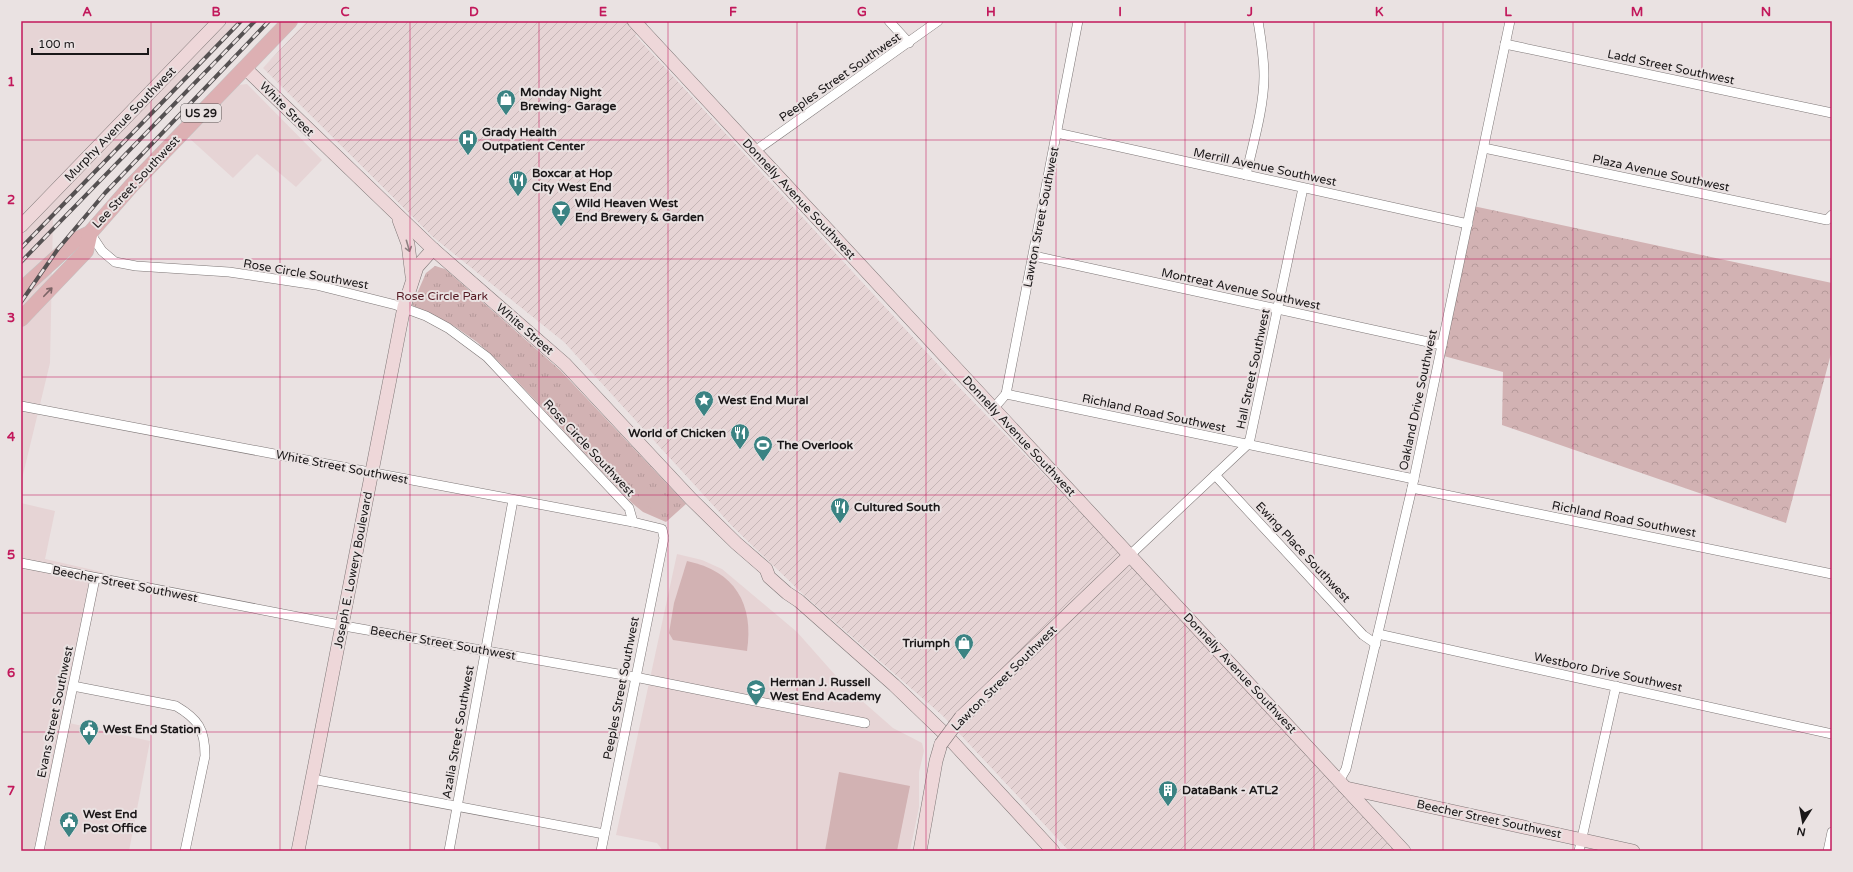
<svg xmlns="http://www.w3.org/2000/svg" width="1853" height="872" font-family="'Varela Round',sans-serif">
	<defs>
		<pattern id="industrial-furrows" width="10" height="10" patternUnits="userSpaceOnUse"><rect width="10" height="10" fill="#e6d4d5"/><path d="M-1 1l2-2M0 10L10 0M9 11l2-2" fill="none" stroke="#c5b5b6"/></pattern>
		<pattern id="grass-tufts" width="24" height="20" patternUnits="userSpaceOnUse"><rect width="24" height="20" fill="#d2b2b3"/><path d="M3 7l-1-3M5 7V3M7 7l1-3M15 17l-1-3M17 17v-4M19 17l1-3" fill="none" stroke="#b49899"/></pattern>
		<pattern id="forest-crowns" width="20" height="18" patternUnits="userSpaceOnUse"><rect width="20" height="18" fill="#d2b2b3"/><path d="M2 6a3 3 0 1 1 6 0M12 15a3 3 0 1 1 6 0" fill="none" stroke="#b49899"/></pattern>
	</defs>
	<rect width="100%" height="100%" fill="#eae2e2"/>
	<g fill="#e6d4d5">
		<polygon points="21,21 244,21 53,218 50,363 21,483"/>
		<polygon points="247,84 322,160 296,187 257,154 233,178 188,137 238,85"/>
		<polygon points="21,503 55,511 45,559 102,572 69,723 150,741 129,851 21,851"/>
		<polygon points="677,554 702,560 722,569 797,632 844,685 893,728 922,743 924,751 919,772 919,807 910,851 663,851 657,843 616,835"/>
	</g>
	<polygon fill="url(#industrial-furrows)" points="307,21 649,21 635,35 953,381 1119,552 1395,851 1069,851 943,716 805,596 732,526 564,342 433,237 263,68"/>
	<polygon fill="url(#grass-tufts)" points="435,266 445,269 560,370 686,504 666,522 643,512 632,503 499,362 477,342 454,326 412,305 426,273"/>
	<polygon fill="url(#forest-crowns)" points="1473,206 1832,283 1832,350 1786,523 1502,425 1503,372 1440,355"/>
	<g fill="#d2b2b3">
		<polygon points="643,486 669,497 663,513 636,502"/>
		<path d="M687,561C735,571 754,604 747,651L673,640L669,633L674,603Z"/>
		<polygon points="839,772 910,786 897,851 825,851"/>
	</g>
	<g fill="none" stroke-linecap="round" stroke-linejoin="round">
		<defs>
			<g id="street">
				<polyline points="889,21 909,43"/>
				<polyline points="1505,44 1832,113"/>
				<polyline points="1057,133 1468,224"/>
				<polyline points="1484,148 1827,220 1832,215"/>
				<polyline points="755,151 938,21"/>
				<path d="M1246,175C1253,144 1264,107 1264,76C1264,57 1261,39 1258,21"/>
				<polyline points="90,233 102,251 115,262 136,266 229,272 316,285 396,305 426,316 448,328 487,357 629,508 633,522"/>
				<polyline points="1034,256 1442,345"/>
				<polyline points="1006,394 1414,479"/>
				<polyline points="21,406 633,522 662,529 664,538 601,851"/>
				<polyline points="993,409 1006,394 1078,21"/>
				<polyline points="1215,475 1363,635 1376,644"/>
				<polyline points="1412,488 1832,574"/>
				<polyline points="1130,555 1247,445 1250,439 1303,188"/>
				<polyline points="21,563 350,627 635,677 865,723"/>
				<polyline points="1378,634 1832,734"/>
				<path d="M73,686L176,706C198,719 205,729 205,756L185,851"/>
				<polyline points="312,779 604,834"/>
				<polyline points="1339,781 1346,769 1412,488 1510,21"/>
				<polyline points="39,851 95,578"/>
				<polyline points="449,851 513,500"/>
				<polyline points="1579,851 1616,686"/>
				<polyline points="1828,851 1832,832"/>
			</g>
			<g id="secondary">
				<polyline points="634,21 1404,851"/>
				<polyline points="245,68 433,249 565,364 691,499 736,543 766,569 769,577 787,593 799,601 894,685 947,736 1053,851"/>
				<polyline points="399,220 408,244 412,276"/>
				<polyline points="21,226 219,21"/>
				<polyline points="961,717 1130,555"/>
				<polyline points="1346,788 1633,851"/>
				<polyline points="298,851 404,307 417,267 433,249"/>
				<polyline points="920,851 936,761 941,744"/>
			</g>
			<g id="primary">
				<polyline points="21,290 77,239 90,233 132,185 290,21"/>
				<polyline points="21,319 86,251 90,233"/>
			</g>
		</defs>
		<use href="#street" stroke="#7d7676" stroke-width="10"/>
		<use href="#secondary" stroke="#7d7676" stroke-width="14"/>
		<use href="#primary" stroke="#c3c3c3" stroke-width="16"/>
		<use href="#street" stroke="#fff" stroke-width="9"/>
		<use href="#secondary" stroke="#eed7d9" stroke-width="13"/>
		<use href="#primary" stroke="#ddb0b3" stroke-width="15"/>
		<defs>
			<g id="rail">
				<polyline points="21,248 241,21"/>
				<polyline points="21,262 255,21"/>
				<polyline points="21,302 58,249 105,193 269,21"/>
			</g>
		</defs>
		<use href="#rail" stroke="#555152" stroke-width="4"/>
		<use href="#rail" stroke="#eae2e2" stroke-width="2.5" stroke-dasharray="8" stroke-linecap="butt"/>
		<defs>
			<polyline id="secondary-bridge" points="941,744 961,717"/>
		</defs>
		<use href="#secondary-bridge" stroke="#7d7676" stroke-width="14" stroke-linecap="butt"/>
		<use href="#secondary-bridge" stroke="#eed7d9" stroke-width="13"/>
	</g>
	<defs><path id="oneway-shaft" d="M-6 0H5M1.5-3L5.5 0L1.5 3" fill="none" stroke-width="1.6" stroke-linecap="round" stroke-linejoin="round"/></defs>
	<use stroke="#8f8182" href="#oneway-shaft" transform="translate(408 246) rotate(74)"/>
	<use stroke="#7c6466" href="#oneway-shaft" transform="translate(48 292) rotate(-46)"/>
	<path fill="none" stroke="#c2185b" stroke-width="1" stroke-opacity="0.55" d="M151,21V851M280,21V851M410,21V851M539,21V851M668,21V851M797,21V851M926,21V851M1056,21V851M1185,21V851M1314,21V851M1443,21V851M1573,21V851M1702,21V851M21,140H1832M21,259H1832M21,377H1832M21,495H1832M21,613H1832M21,732H1832"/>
	<defs>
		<symbol id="shop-pin" viewBox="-11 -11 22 30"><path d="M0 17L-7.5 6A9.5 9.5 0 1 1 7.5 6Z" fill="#3b8383" stroke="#eae2e2"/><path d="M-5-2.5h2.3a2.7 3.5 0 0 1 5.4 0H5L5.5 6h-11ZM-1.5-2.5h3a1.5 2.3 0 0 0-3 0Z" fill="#fff"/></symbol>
		<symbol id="hospital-pin" viewBox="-11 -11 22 30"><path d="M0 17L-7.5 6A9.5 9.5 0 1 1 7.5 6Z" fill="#3b8383" stroke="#eae2e2"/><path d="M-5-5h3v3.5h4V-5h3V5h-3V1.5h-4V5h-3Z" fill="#fff"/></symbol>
		<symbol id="restaurant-pin" viewBox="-11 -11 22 30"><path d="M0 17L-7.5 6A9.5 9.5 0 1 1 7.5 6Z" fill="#3b8383" stroke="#eae2e2"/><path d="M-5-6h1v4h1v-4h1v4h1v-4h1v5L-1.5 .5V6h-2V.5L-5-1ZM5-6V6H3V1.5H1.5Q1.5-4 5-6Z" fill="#fff"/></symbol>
		<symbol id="bar-pin" viewBox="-11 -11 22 30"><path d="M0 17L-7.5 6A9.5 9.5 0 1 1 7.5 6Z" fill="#3b8383" stroke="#eae2e2"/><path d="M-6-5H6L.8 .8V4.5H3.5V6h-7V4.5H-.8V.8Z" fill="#fff"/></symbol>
		<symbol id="sight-pin" viewBox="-11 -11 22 30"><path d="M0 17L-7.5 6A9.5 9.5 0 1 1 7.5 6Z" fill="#3b8383" stroke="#eae2e2"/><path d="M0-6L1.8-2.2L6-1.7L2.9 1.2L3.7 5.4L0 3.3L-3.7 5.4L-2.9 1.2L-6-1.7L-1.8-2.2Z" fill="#fff"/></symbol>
		<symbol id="stadium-pin" viewBox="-11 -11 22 30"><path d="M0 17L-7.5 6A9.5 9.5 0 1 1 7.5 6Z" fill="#3b8383" stroke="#eae2e2"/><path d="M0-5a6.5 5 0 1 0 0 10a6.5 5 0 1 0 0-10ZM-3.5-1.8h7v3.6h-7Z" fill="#fff"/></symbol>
		<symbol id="school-pin" viewBox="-11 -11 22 30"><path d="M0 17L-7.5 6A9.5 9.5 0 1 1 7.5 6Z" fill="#3b8383" stroke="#eae2e2"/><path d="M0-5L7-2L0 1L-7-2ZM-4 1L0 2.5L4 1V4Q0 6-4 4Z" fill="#fff"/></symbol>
		<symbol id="civic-pin" viewBox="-11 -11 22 30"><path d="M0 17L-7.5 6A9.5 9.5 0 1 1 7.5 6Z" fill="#3b8383" stroke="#eae2e2"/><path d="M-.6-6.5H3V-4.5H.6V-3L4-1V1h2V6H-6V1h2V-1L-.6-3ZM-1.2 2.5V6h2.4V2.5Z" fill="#fff"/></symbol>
		<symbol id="building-pin" viewBox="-11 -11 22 30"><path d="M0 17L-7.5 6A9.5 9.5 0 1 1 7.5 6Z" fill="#3b8383" stroke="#eae2e2"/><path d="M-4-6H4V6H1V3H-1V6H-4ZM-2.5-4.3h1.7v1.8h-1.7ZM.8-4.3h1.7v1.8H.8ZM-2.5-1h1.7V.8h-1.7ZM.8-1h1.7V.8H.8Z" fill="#fff"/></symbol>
	</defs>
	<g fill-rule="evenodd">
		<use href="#shop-pin" x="495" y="88" width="22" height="30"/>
		<use href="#hospital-pin" x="457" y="128" width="22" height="30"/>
		<use href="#restaurant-pin" x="507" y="169" width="22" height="30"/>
		<use href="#bar-pin" x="550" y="199" width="22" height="30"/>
		<use href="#sight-pin" x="693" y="389" width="22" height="30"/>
		<use href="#restaurant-pin" x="729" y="422" width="22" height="30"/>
		<use href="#stadium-pin" x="752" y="434" width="22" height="30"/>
		<use href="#restaurant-pin" x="829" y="496" width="22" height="30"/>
		<use href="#shop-pin" x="953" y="632" width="22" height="30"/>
		<use href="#school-pin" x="745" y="678" width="22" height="30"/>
		<use href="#civic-pin" x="78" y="718" width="22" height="30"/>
		<use href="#building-pin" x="1157" y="779" width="22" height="30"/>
		<use href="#civic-pin" x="58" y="810" width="22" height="30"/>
	</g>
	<g text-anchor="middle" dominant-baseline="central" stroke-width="4" stroke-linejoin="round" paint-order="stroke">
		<rect fill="#eae2e2" stroke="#585455" stroke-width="1" x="181" y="104" width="40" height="18" rx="3"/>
		<g font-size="11" font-weight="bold" fill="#1a1718">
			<text x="201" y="113">US 29</text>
		</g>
		<g font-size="12" fill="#1a1718" stroke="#eae2e2">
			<text transform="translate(1671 67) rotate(12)">Ladd Street Southwest</text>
			<text transform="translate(840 77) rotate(-35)">Peeples Street Southwest</text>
			<text transform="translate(287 109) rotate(45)">White Street</text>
			<text transform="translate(120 124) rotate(-46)">Murphy Avenue Southwest</text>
			<text transform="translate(1265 167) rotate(12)">Merrill Avenue Southwest</text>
			<text transform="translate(1661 173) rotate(12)">Plaza Avenue Southwest</text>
			<text transform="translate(136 182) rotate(-47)">Lee Street Southwest</text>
			<text transform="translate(799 199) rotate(47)">Donnelly Avenue Southwest</text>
			<text transform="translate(1041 217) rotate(-79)">Lawton Street Southwest</text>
			<text transform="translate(306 274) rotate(10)">Rose Circle Southwest</text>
			<text transform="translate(1241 289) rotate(12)">Montreat Avenue Southwest</text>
			<text transform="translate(525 329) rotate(41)">White Street</text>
			<text transform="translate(1253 369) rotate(-78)">Hall Street Southwest</text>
			<text transform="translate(1418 400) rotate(-78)">Oakland Drive Southwest</text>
			<text transform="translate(1154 413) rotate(12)">Richland Road Southwest</text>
			<text transform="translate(1019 436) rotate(47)">Donnelly Avenue Southwest</text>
			<text transform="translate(589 448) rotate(47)">Rose Circle Southwest</text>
			<text transform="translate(342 467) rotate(11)">White Street Southwest</text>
			<text transform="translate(1624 519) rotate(11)">Richland Road Southwest</text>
			<text transform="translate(1303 552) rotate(47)">Ewing Place Southwest</text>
			<text transform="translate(353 570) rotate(-79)">Joseph E. Lowery Boulevard</text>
			<text transform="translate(125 584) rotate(11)">Beecher Street Southwest</text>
			<text transform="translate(443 643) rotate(10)">Beecher Street Southwest</text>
			<text transform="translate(1608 672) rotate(12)">Westboro Drive Southwest</text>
			<text transform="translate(1240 673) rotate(47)">Donnelly Avenue Southwest</text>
			<text transform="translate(1004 678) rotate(-45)">Lawton Street Southwest</text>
			<text transform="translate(621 688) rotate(-79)">Peeples Street Southwest</text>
			<text transform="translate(55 712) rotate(-78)">Evans Street Southwest</text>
			<text transform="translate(458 732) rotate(-80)">Azalia Street Southwest</text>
			<text transform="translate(1489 819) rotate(12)">Beecher Street Southwest</text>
		</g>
		<g font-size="12" font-weight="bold" fill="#1a1718" stroke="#eae2e2" text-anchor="start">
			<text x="520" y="92">Monday Night<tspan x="520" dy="14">Brewing- Garage</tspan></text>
			<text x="482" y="132">Grady Health<tspan x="482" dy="14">Outpatient Center</tspan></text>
			<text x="532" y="173">Boxcar at Hop<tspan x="532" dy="14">City West End</tspan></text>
			<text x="575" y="203">Wild Heaven West<tspan x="575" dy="14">End Brewery &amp; Garden</tspan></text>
			<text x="718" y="400">West End Mural</text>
			<text x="726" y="433" text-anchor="end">World of Chicken</text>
			<text x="777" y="445">The Overlook</text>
			<text x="854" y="507">Cultured South</text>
			<text x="950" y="643" text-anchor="end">Triumph</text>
			<text x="770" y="682">Herman J. Russell<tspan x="770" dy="14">West End Academy</tspan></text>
			<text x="103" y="729">West End Station</text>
			<text x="1182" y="790">DataBank - ATL2</text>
			<text x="83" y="814">West End<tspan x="83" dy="14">Post Office</tspan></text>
		</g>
		<g font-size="12" fill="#551a23" stroke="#eae2e2">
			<text x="442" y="296">Rose Circle Park</text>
		</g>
	</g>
	<rect width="1853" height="872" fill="none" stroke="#eae2e2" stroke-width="44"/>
	<g transform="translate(1803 822) rotate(191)" stroke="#eae2e2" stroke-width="3" paint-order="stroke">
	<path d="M0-3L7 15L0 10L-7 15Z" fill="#1a1718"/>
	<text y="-6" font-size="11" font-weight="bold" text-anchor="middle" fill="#1a1718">N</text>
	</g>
	<path d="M32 48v6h116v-6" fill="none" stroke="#1a1718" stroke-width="2"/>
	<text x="38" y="48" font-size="12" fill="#1a1718" stroke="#eae2e2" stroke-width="3" paint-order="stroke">100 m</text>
	<rect x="22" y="22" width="1809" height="828" fill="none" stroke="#c2185b" stroke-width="1.5"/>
	<g font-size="13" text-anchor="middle" font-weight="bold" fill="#c2185b">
		<text x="87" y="16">A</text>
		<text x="216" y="16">B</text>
		<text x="345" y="16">C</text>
		<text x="474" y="16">D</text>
		<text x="603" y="16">E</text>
		<text x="733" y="16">F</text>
		<text x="862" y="16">G</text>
		<text x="991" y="16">H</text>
		<text x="1120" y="16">I</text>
		<text x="1250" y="16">J</text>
		<text x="1379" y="16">K</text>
		<text x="1508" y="16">L</text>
		<text x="1637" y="16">M</text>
		<text x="1766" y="16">N</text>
		<text x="11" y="86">1</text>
		<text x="11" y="204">2</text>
		<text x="11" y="322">3</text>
		<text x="11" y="441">4</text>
		<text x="11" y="559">5</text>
		<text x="11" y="677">6</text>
		<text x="11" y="795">7</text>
	</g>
</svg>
